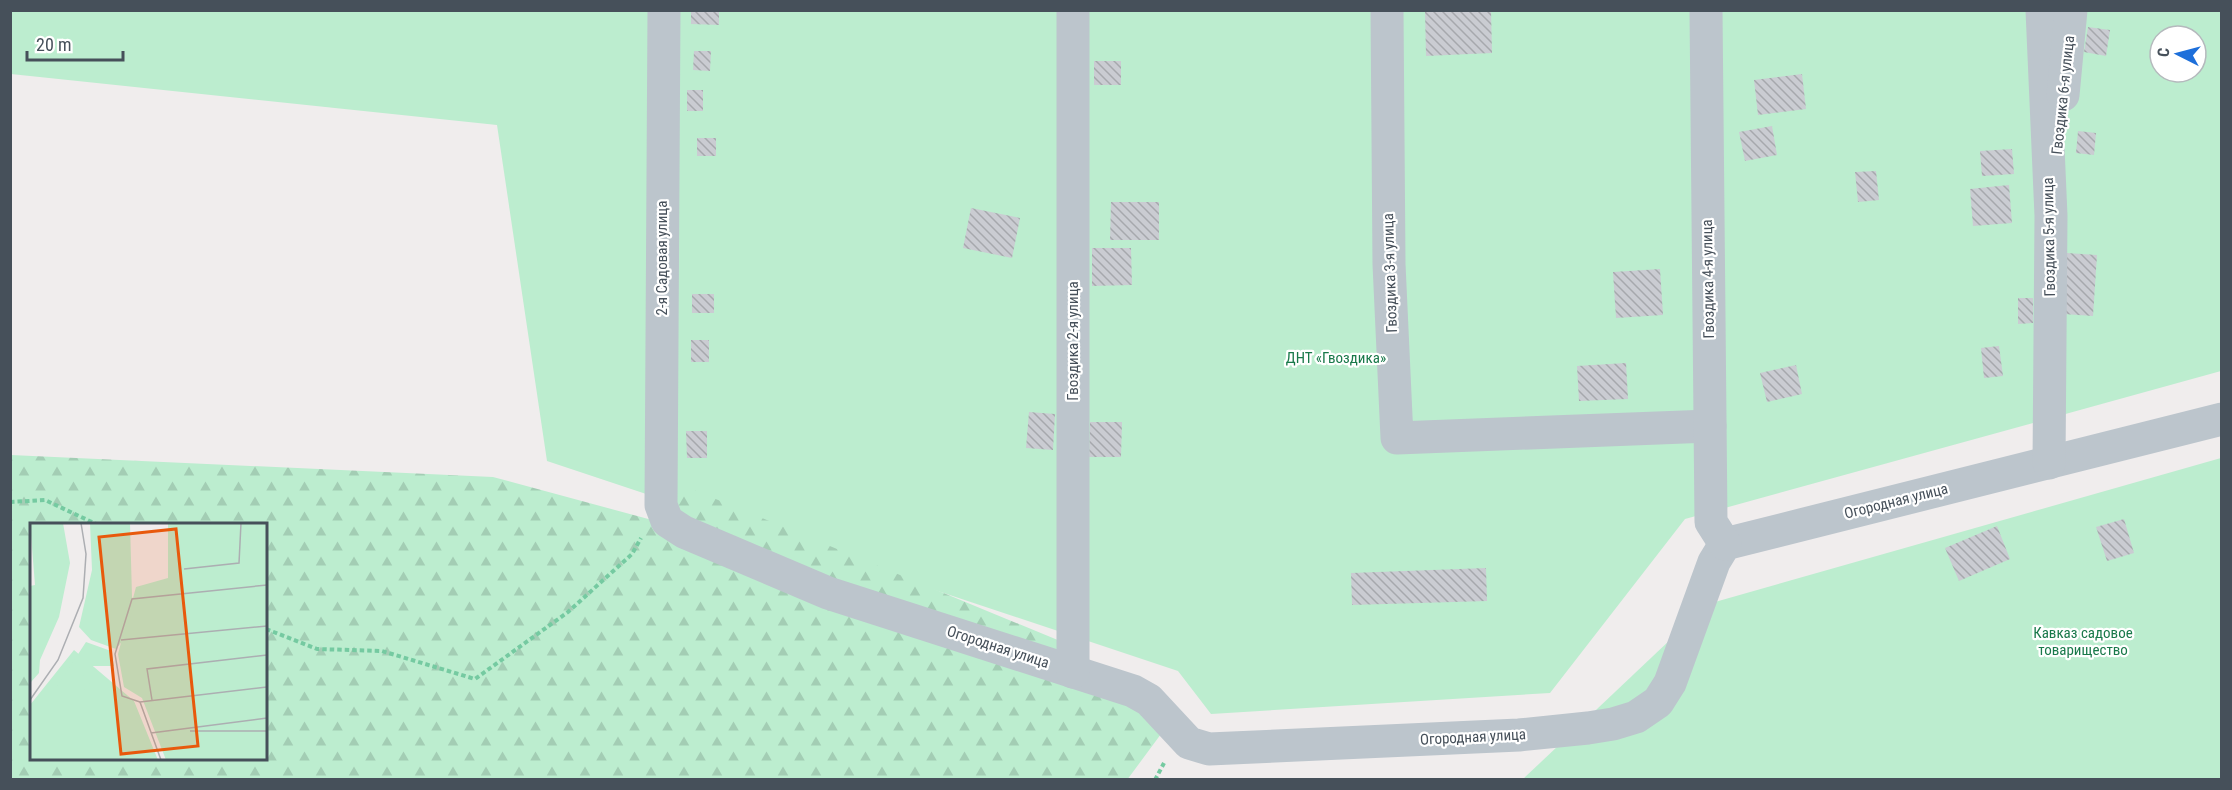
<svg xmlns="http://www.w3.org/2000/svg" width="2232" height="790" font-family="'Roboto Condensed',sans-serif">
	<defs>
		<pattern id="forest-firs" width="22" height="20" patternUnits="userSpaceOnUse" patternTransform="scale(1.5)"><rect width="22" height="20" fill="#bcedcf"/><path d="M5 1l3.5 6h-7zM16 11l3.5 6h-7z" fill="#a3cdb4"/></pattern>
		<pattern id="building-back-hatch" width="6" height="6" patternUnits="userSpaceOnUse" patternTransform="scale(1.5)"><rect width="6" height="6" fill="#caccd2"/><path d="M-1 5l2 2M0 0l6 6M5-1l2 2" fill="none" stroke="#a6a8ad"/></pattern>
	</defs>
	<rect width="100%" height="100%" fill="#f0eded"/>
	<g fill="#bcedcf" fill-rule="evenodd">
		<path d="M11,10L2221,11V371L1685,519L1550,693L1211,714L1178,671L547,461L497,125L11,74ZM2160,36H2196V72H2160Z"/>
		<polygon points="2221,458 2221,779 1522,780 1708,604"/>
	</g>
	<path fill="url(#forest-firs)" fill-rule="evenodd" d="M11,455L493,477L652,520L689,488L1065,643L1137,709L1161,734L1127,780H11ZM32,524H266V758H32Z"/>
	<g fill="url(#building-back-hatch)">
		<polygon points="691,10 719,10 719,25 691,24"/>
		<polygon points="1491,10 1492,53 1426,56 1425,11"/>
		<polygon points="2088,27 2110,30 2106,56 2084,52"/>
		<polygon points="694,51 711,51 710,71 693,70"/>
		<rect x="1094" y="61" width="27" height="24"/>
		<polygon points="1802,74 1806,109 1758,115 1754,80"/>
		<rect x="687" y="90" width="16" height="21"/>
		<polygon points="1772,126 1777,155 1745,161 1739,132"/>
		<polygon points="2078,131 2096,133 2094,155 2076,153"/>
		<rect x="697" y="138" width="19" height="18"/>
		<polygon points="2012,149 2014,174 1982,176 1980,151"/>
		<polygon points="1876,171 1879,200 1858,202 1855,172"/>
		<polygon points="2009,185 2012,223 1973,226 1970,189"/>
		<polygon points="1111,202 1159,202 1159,240 1110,240"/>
		<polygon points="971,208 1020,218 1012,258 963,248"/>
		<polygon points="1092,248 1131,248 1132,285 1092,286"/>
		<polygon points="2067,253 2097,255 2093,316 2063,314"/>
		<polygon points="1660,269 1663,315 1616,318 1613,272"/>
		<rect x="692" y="294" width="22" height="19"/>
		<polygon points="2018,298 2033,298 2033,323 2018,324"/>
		<rect x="691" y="340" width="18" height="22"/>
		<polygon points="1999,346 2003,376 1984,378 1981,348"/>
		<polygon points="1626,363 1628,399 1579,401 1577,366"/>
		<polygon points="1796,365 1802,394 1767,402 1760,373"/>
		<polygon points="1029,412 1055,414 1053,450 1026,448"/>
		<polygon points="1090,422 1122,422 1121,457 1089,457"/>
		<polygon points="686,431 707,431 707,458 687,458"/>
		<polygon points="2124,519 2134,553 2107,561 2096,527"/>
		<polygon points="1997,526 2010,559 1959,581 1945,548"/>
		<polygon points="1486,568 1487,601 1352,605 1351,573"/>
	</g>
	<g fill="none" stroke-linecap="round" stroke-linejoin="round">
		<g stroke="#75caa1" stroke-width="4" stroke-dasharray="4.5 3" stroke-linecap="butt">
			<polyline points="10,502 45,500 96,524"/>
			<polyline points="266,629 317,649 382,651 475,679 568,612 632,554 641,538"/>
			<polyline points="1155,780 1164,763"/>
		</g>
		<g stroke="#bcc5cc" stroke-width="33">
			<polyline points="664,10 661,505 667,521 684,532 828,593 1133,691 1149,700 1189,743 1209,749 1519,735 1588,728 1613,724 1636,717 1658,702 1670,683 1714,562 1725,544 2222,419"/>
			<polyline points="1387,10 1389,264 1397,438 1710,426"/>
			<polyline points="1706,10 1711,522 1725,544"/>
			<polyline points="2042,10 2051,216 2049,463"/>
			<polyline points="2063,95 2071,10"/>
			<polyline points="1073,672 1073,10"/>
		</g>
	</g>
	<g text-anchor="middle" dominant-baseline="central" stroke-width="4.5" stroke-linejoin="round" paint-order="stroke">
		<g font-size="15" fill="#46505a" stroke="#fff">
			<text transform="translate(2063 95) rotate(-84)">Гвоздика 6-я улица</text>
			<text transform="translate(2049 237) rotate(-91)">Гвоздика 5-я улица</text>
			<text transform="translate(662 258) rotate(-90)">2-я Садовая улица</text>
			<text transform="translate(1390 273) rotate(-92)">Гвоздика 3-я улица</text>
			<text transform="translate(1708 279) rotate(-91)">Гвоздика 4-я улица</text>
			<text transform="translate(1073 341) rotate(-90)">Гвоздика 2-я улица</text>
			<text transform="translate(1896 501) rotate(-14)">Огородная улица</text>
			<text transform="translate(998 647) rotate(18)">Огородная улица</text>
			<text transform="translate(1473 737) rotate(-3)">Огородная улица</text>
		</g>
		<g font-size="15" fill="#19794a" stroke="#fff">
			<text x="1336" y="358">ДНТ «Гвоздика»</text>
			<text x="2083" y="633">Кавказ садовое<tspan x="2083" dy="17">товарищество</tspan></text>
		</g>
	</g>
	<g transform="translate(30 523)">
		<rect width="237" height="237" fill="#f0eded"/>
		<path d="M138,0H237V237H136L112,175L94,164L88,131L106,64L138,55ZM44,127L104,178L128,237H0V182Z" fill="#bcedcf"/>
		<path d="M0,0H33L40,40L29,94L10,137L9,150L1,159L0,63L5,62ZM60,0H100L102,74L105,78L94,116L86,126L61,117L49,104L62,47ZM56,119L81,128L84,143H59L53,152L60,160L54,167H43L38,177L26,165Z" fill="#bcedcf"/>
		<path fill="none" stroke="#acaeb2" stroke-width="1.5" d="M154,46L209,40L211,0M91,117L237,103M0,177L28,137L53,75L56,31L51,0M122,177L117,146L237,132M110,179L92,173L85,131L102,76L237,62M110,179L237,164M110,179L131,237M160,208H237M121,210L237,195"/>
		<path fill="#e8590c" fill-opacity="0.15" stroke="#e8590c" stroke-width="3" d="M146,6L168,223L91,231L69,14Z"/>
		<rect width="237" height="237" fill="none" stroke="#46505a" stroke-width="3"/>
	</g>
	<rect width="2232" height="790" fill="none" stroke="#46505a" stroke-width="24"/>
	<g transform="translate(2178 54) rotate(276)"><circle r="28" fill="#ffffff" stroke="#b5b9bd" stroke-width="1.5"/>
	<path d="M0-4.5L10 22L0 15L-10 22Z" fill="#1d6fda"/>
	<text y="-9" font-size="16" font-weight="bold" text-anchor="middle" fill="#46505a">С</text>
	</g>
	<path d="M27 51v9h96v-9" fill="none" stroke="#46505a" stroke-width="3"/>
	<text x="36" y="51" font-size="18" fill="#46505a" stroke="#ffffff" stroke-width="4.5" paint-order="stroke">20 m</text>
</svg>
